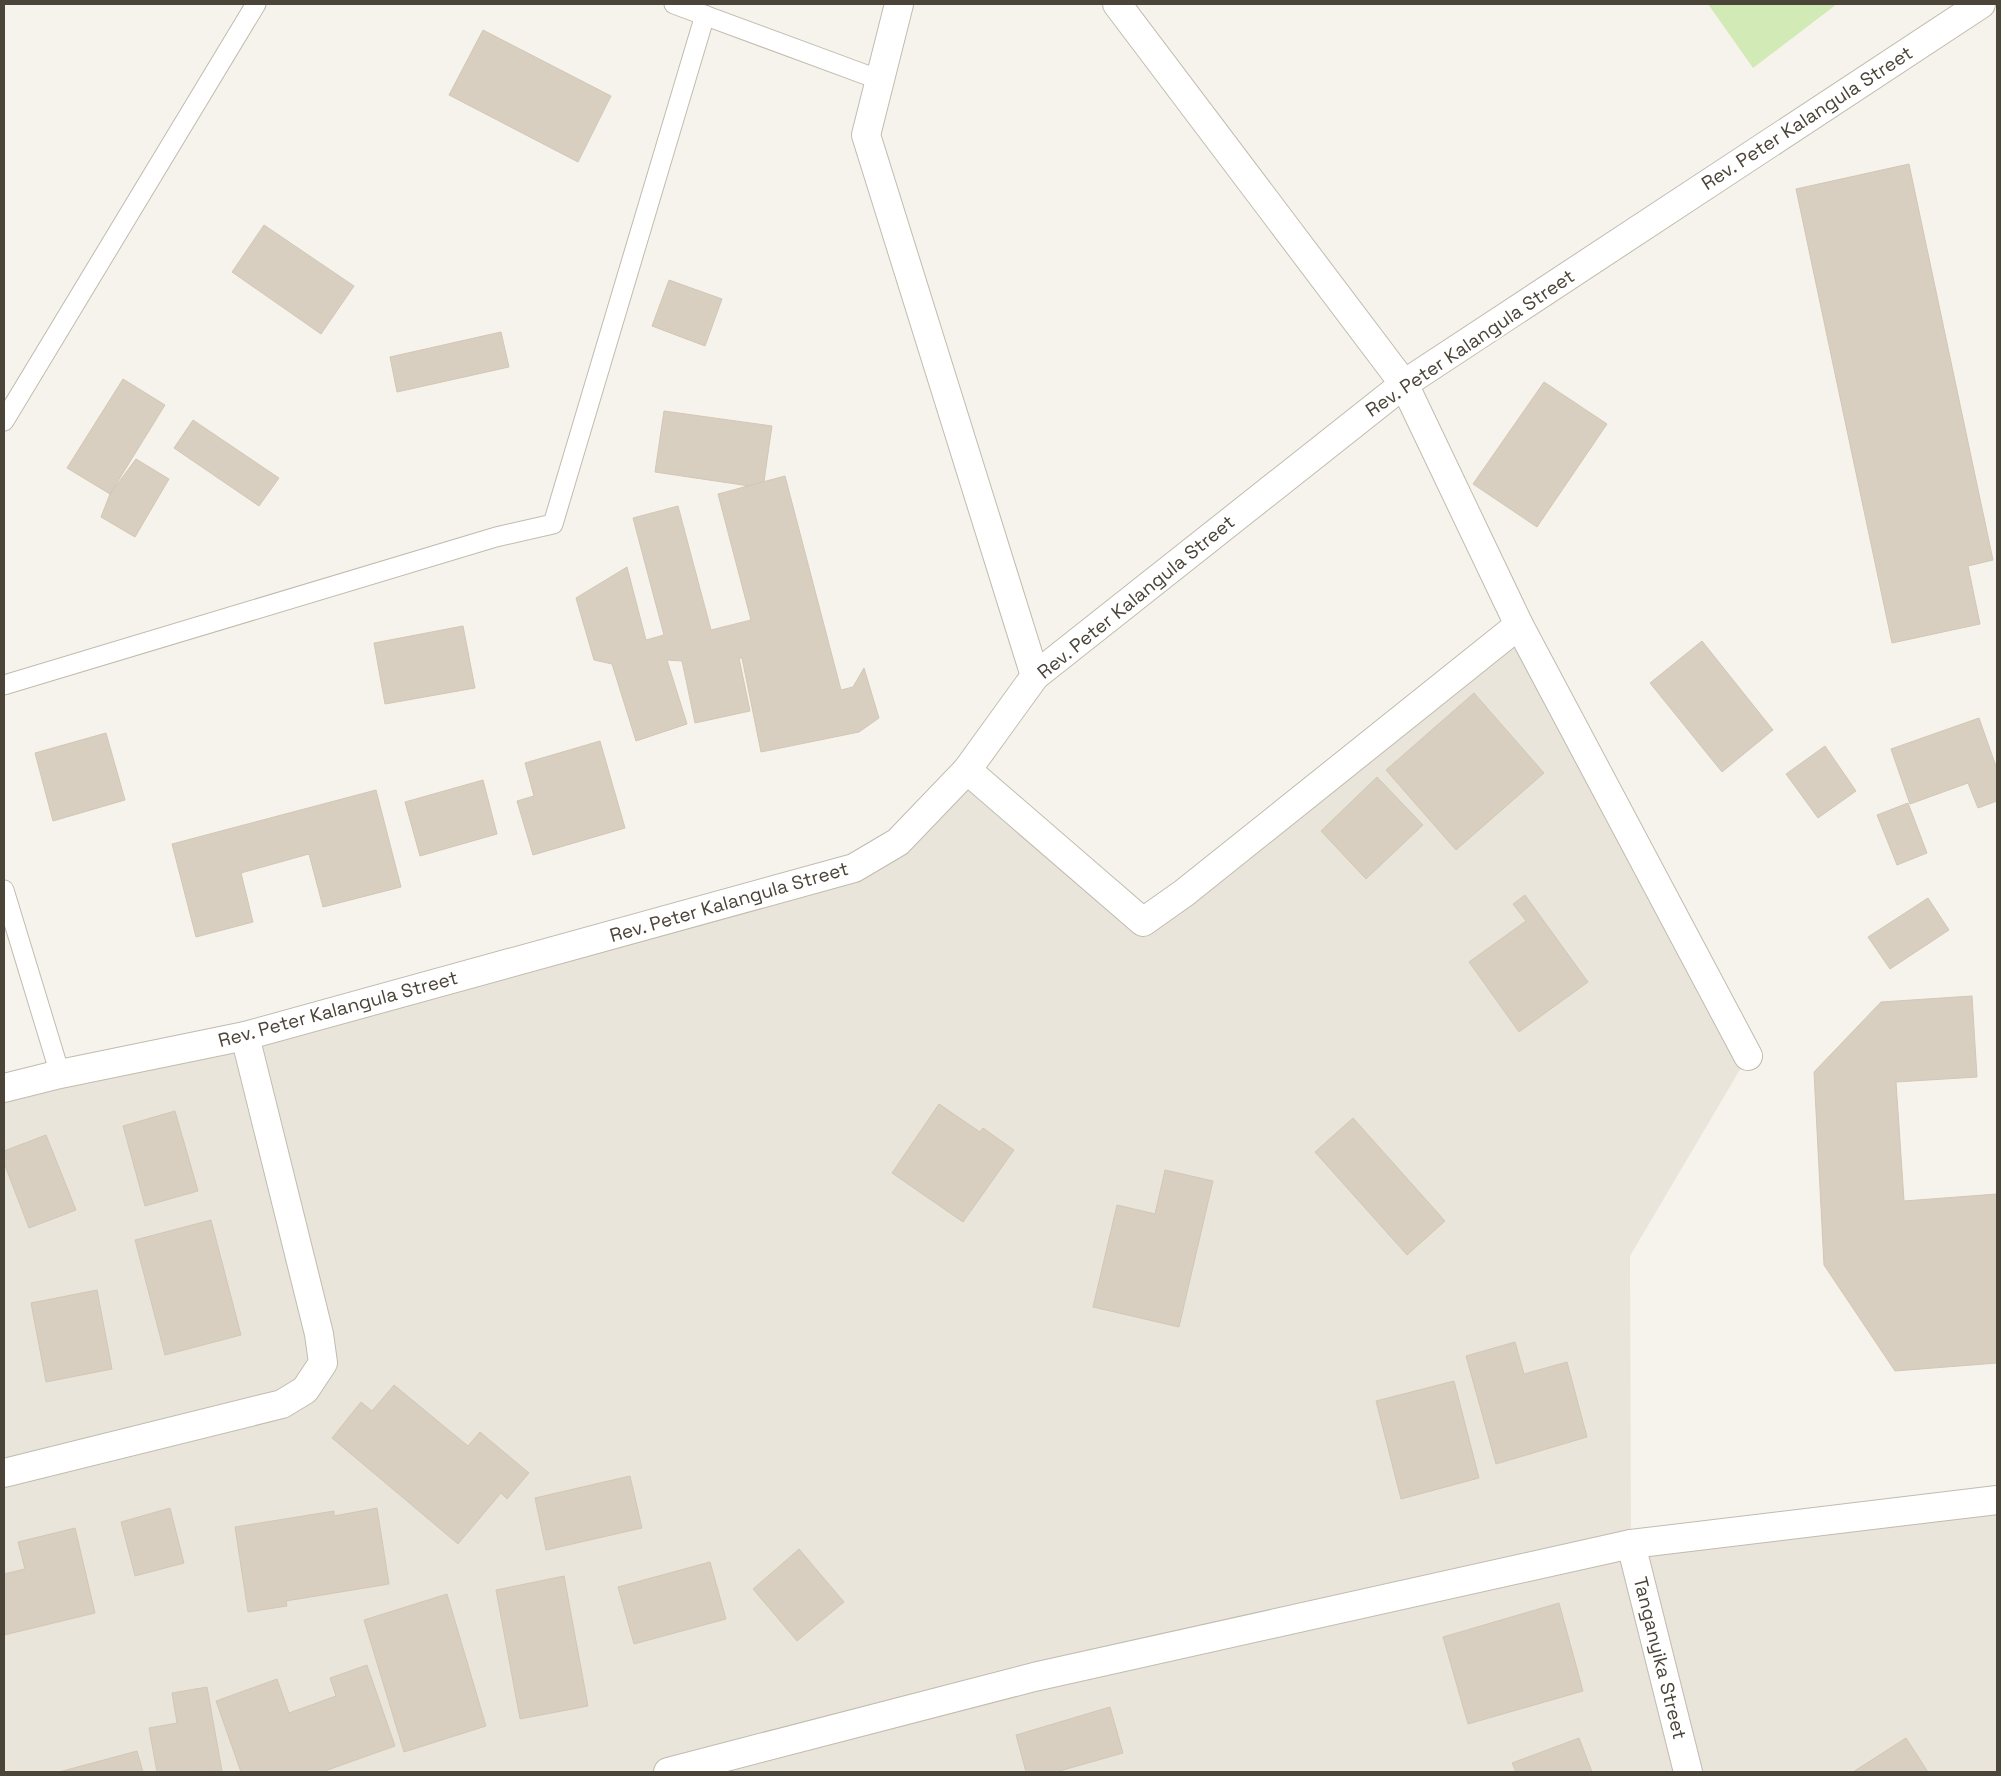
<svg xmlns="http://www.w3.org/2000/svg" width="2001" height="1776" font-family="'Space Grotesk',sans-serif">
	<rect width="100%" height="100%" fill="#f6f3ec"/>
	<polygon fill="#eae5da" points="1519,625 1748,1056 1630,1256 1631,1544 1997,1500 1997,1772 4,1772 4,1088 854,868 967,770 1143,922"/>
	<polygon fill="#d2eab5" points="1708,4 1837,4 1753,68"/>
	<g fill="#d8cfc1" stroke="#d3c7b4">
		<polygon points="483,30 611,96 578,162 449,95"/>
		<polygon points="1909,164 1993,560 1968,566 1980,624 1892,643 1796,189"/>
		<polygon points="264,225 354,286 321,334 232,272"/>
		<polygon points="669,280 722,299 705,346 652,326"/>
		<polygon points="501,332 509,367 397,392 390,357"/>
		<polygon points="123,379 165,405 110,494 67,468"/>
		<polygon points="1544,382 1607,424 1537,527 1473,484"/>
		<polygon points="664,411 772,426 763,488 655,472"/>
		<polygon points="193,420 279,478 259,506 174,448"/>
		<polygon points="136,459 169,479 135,537 101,517 110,494"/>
		<polygon points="785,476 841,690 853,687 864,668 879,718 859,732 761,752 742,658 739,658 750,711 695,723 682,661 667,660 687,724 636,741 612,664 594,660 576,598 627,567 646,640 664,635 633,518 678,506 711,630 751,620 718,494"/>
		<polygon points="463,626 475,688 385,704 374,643"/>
		<polygon points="1702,641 1773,730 1722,772 1650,683"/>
		<polygon points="1474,693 1544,773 1456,850 1386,770"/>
		<polygon points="1979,718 1997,769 1997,801 1978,808 1968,783 1910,804 1891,749"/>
		<polygon points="106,733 125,800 53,821 35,753"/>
		<polygon points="600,741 625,828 533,855 517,801 534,796 525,763"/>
		<polygon points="1825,746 1856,791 1818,818 1786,774"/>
		<polygon points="1377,777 1423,825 1366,879 1321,831"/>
		<polygon points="483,780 497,834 420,856 405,802"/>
		<polygon points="376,790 401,887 323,907 309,854 241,873 253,922 196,937 172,844"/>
		<polygon points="1908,803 1927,853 1897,865 1877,815"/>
		<polygon points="1525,895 1588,982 1519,1032 1469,962 1526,921 1513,904"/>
		<polygon points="1928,898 1949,930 1890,969 1868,937"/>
		<polygon points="1972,996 1977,1077 1896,1082 1904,1201 1997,1194 1997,1363 1895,1371 1824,1265 1814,1072 1881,1002"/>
		<polygon points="939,1104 980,1132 983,1128 1014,1150 963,1222 892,1173"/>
		<polygon points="175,1111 198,1191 145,1206 123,1126"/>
		<polygon points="1353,1118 1445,1221 1407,1255 1315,1152"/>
		<polygon points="46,1135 76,1210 29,1228 4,1163 4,1151"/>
		<polygon points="1165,1170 1213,1181 1179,1327 1093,1307 1117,1205 1155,1214"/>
		<polygon points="211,1220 241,1335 165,1355 135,1240"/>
		<polygon points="97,1290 112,1369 46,1382 31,1303"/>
		<polygon points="1515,1342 1524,1374 1567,1362 1587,1437 1496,1464 1466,1356"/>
		<polygon points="1454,1381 1479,1478 1401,1499 1376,1401"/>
		<polygon points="394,1385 468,1446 480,1432 529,1473 507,1499 501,1493 458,1544 332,1438 361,1402 372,1411"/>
		<polygon points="630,1476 642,1528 546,1550 535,1498"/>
		<polygon points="170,1508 184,1563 135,1576 121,1522"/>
		<polygon points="377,1508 389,1584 286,1601 287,1606 248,1612 235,1527 334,1511 334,1516"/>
		<polygon points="75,1528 95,1613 4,1635 4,1574 25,1569 18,1542"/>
		<polygon points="799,1549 844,1602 797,1641 753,1589"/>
		<polygon points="710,1562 726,1619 634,1644 618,1587"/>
		<polygon points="564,1576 588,1706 520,1719 496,1590"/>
		<polygon points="447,1594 486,1726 404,1752 364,1620"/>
		<polygon points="1559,1603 1583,1691 1468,1724 1443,1637"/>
		<polygon points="367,1665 395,1746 322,1772 241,1772 216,1701 277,1679 289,1713 336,1696 330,1678"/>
		<polygon points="207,1687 222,1771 157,1772 149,1728 177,1723 172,1693"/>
		<polygon points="1110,1707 1123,1753 1056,1772 1026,1772 1016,1735"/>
		<polygon points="1579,1738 1592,1772 1516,1772 1512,1763"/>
		<polygon points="1906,1738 1928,1772 1853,1772"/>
		<polygon points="137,1751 143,1772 59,1772"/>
	</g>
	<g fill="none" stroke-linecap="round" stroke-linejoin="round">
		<defs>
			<g id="service">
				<polyline points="674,4 880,80"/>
				<polyline points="4,421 256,4"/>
				<polyline points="4,685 496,537 553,524 705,15"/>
				<polyline points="4,890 60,1074"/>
			</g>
			<g id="minor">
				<polyline points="899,4 866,135 1035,676"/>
				<polyline points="1117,4 1404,384 1519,625 1748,1056"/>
				<polyline points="967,770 1143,922 1184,893 1519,625"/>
				<polyline points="4,1088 60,1074 245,1036 854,868 898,842 967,770 1035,676 1404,384 1981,4"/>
				<polyline points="4,1473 282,1404 305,1390 323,1363 319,1334 245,1036"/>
				<polyline points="1631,1544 1688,1772"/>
			</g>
			<polyline id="tertiary" points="668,1772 1034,1677 1631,1544 1997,1500"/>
		</defs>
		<use href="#service" stroke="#c2bbae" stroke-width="21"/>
		<use href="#minor" stroke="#c2bbae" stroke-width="30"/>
		<use href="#tertiary" stroke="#c2bbae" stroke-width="30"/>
		<use href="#service" stroke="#fff" stroke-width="19"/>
		<use href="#minor" stroke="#fff" stroke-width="28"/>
		<use href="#tertiary" stroke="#fff" stroke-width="28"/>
	</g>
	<g text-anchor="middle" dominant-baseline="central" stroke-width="4.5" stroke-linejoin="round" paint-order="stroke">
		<g font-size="19" fill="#4b4439" stroke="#fff">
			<text transform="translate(1807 118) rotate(-33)">Rev. Peter Kalangula Street</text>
			<text transform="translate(1470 343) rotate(-34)">Rev. Peter Kalangula Street</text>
			<text transform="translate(1136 597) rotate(-39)">Rev. Peter Kalangula Street</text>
			<text transform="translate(729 902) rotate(-16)">Rev. Peter Kalangula Street</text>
			<text transform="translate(338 1009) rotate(-15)">Rev. Peter Kalangula Street</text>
			<text transform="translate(1660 1658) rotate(76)">Tanganyika Street</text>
		</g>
	</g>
	<rect width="2001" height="1776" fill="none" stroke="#4b4439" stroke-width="10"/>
</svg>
